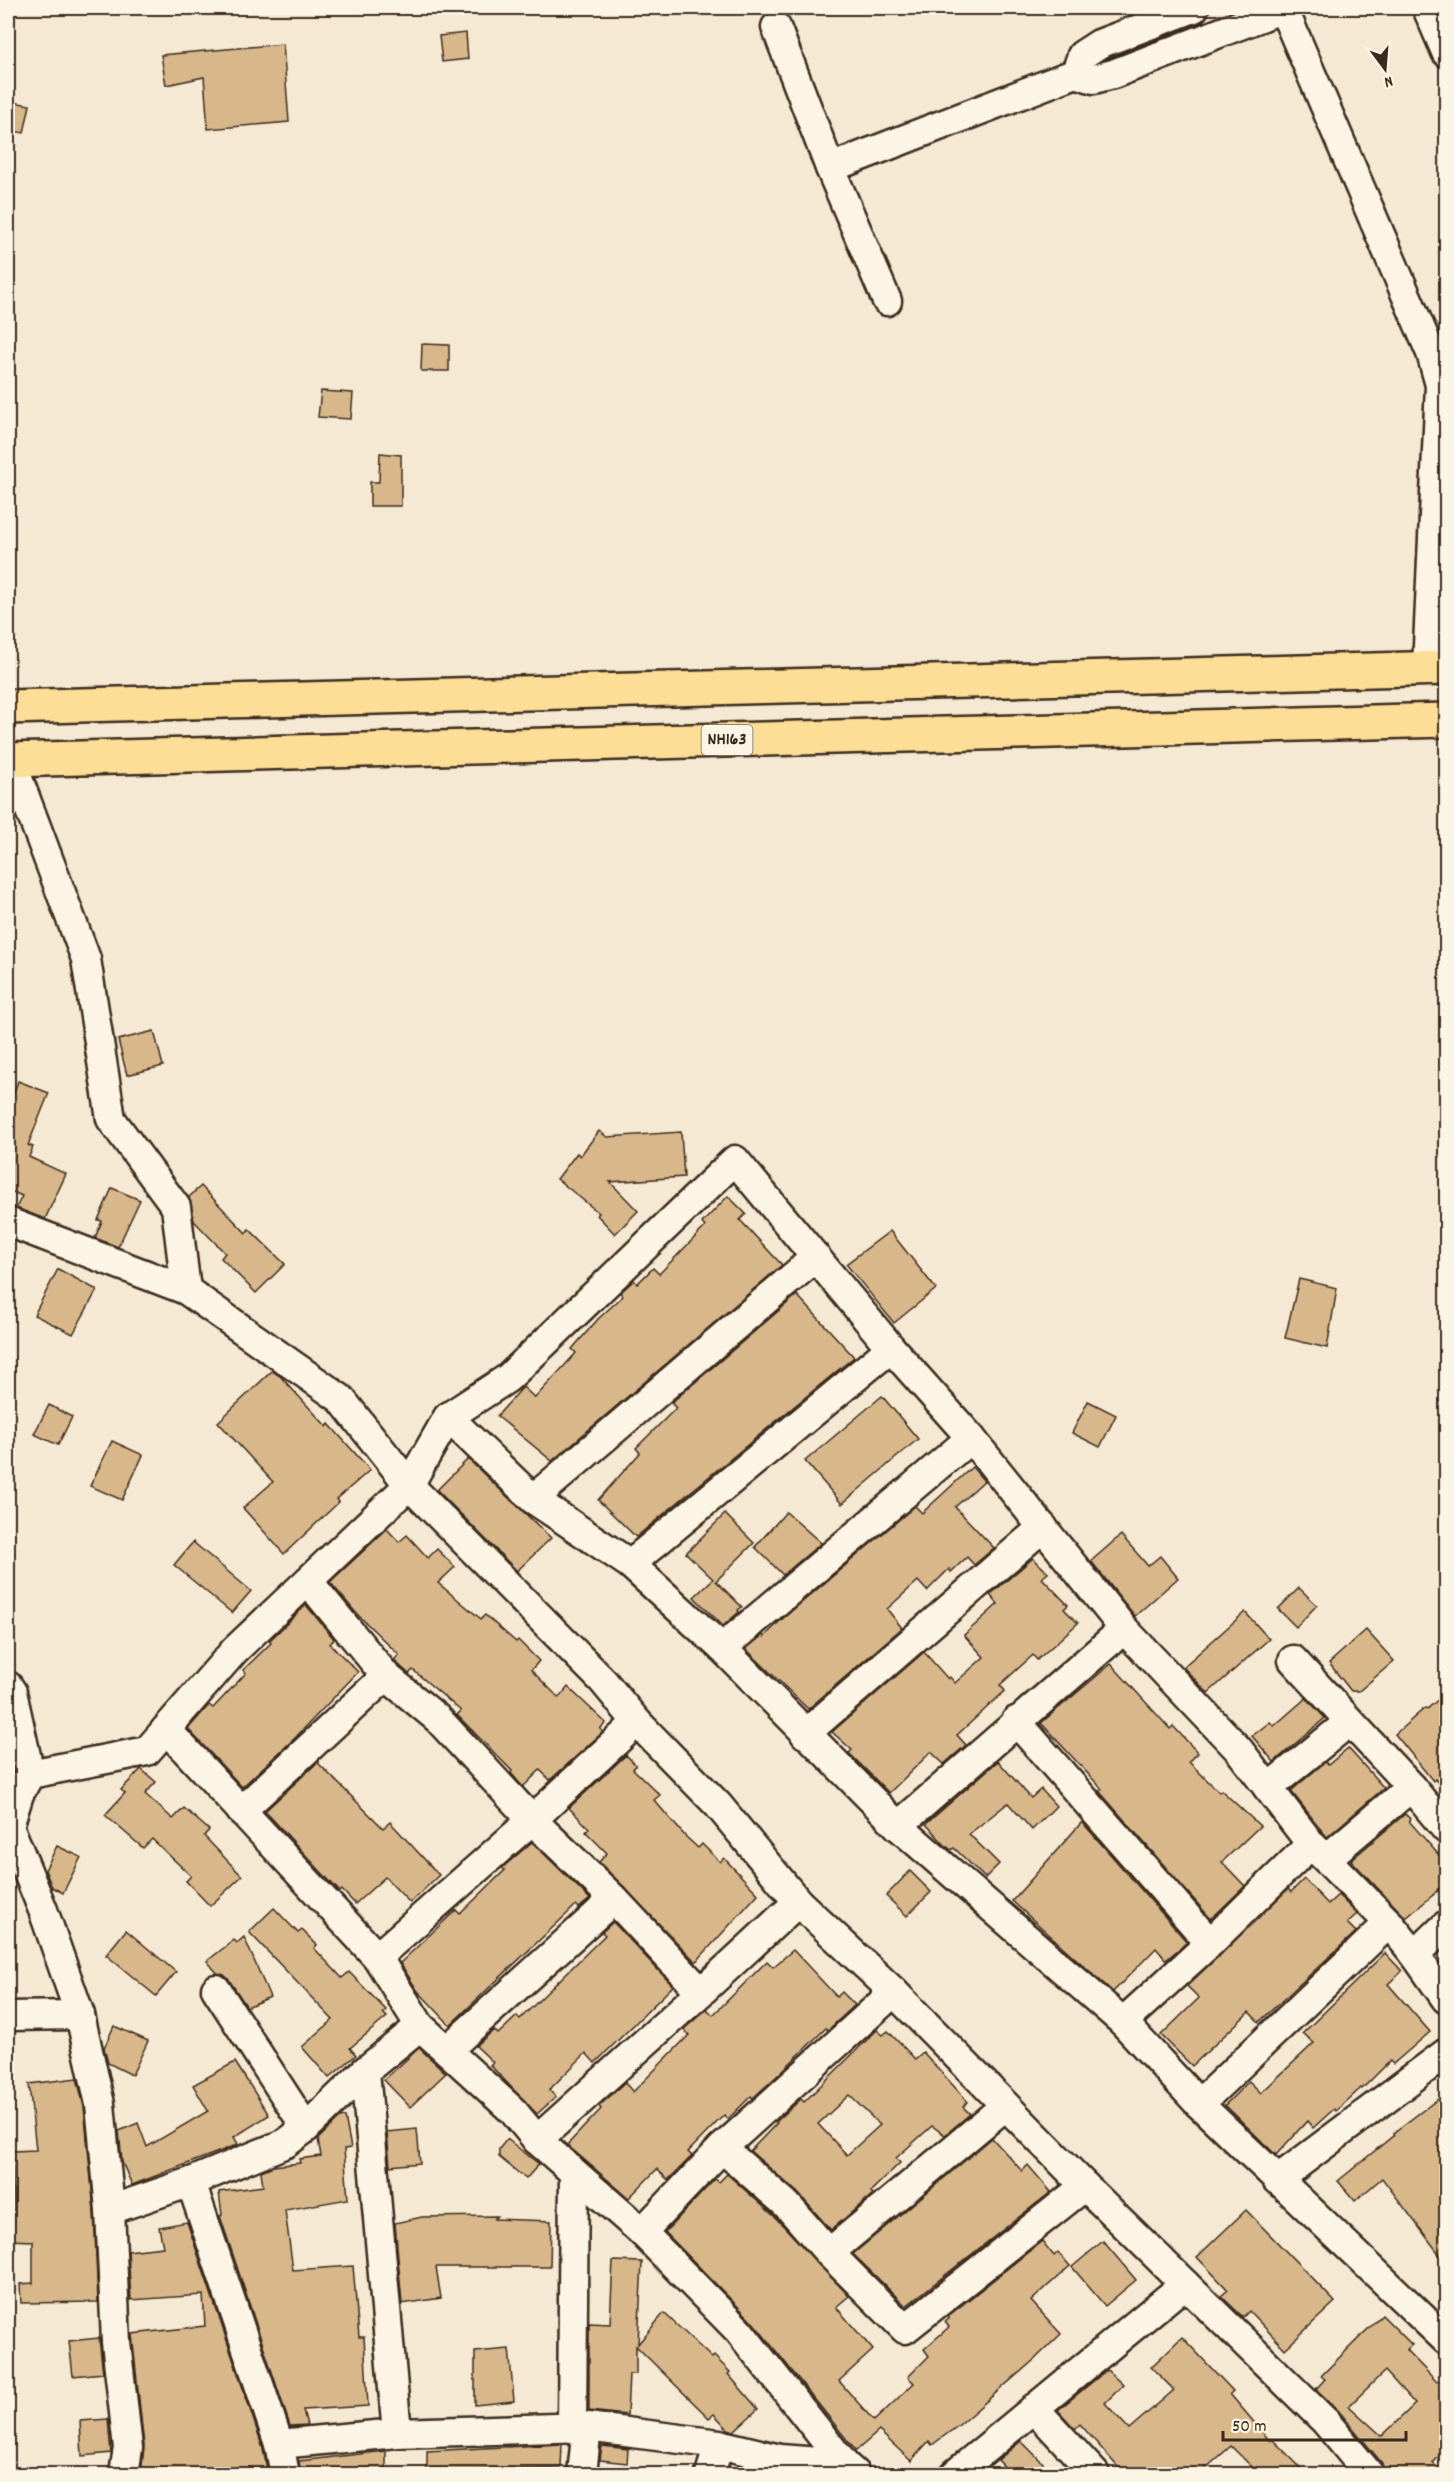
<svg xmlns="http://www.w3.org/2000/svg" width="1454" height="2482" font-family="Dekko,sans-serif">
	<rect width="100%" height="100%" fill="#f5e9d3"/>
	<filter id="ink" filterUnits="userSpaceOnUse"><feTurbulence type="fractalNoise" baseFrequency=".0167" numOctaves="2"/><feDisplacementMap in="SourceGraphic" scale="12" xChannelSelector="R" yChannelSelector="G"/><feConvolveMatrix kernelMatrix="1 2 1 2 8 2 1 2 1" color-interpolation-filters="sRGB"/></filter>
	<g filter="url(#ink)">
		<g fill="#d8b78a" stroke="#3b2a1e" stroke-width="1.5" fill-rule="evenodd">
			<polygon points="466,33 468,59 442,62 439,36"/>
			<polygon points="283,44 289,122 208,129 204,77 166,85 161,55"/>
			<polygon points="8,101 30,105 24,133 8,130"/>
			<polygon points="422,344 449,345 449,371 421,371"/>
			<polygon points="321,391 353,393 351,419 318,417"/>
			<polygon points="380,453 401,455 401,506 370,506 370,482 379,482"/>
			<polygon points="154,1031 163,1066 127,1075 118,1040"/>
			<polygon points="18,1081 49,1093 28,1145 33,1147 29,1157 66,1174 45,1219 16,1208 22,1196 8,1190 8,1109"/>
			<polygon points="599,1131 607,1137 681,1132 684,1177 610,1182 638,1211 615,1234 597,1215 599,1213 557,1179 577,1153 580,1156"/>
			<polygon points="201,1186 246,1233 249,1229 285,1264 256,1293 221,1258 225,1253 194,1221 189,1197"/>
			<polygon points="112,1188 140,1200 118,1247 95,1238 102,1221 98,1220"/>
			<polygon points="728,1196 746,1214 740,1220 782,1265 552,1461 497,1416 523,1387 535,1398 576,1353 572,1349 598,1319 623,1296 620,1293 634,1280 637,1284 653,1268 659,1274 705,1227 702,1223"/>
			<polygon points="890,1231 936,1289 894,1323 846,1264"/>
			<polygon points="58,1269 97,1290 73,1334 34,1315"/>
			<polygon points="1299,1279 1337,1288 1327,1348 1285,1338"/>
			<polygon points="797,1295 854,1357 636,1537 598,1500 640,1453 636,1448 676,1408 671,1403"/>
			<polygon points="272,1371 281,1377 327,1427 329,1424 370,1470 337,1499 339,1502 284,1554 243,1508 273,1482 218,1422"/>
			<polygon points="882,1396 918,1439 842,1504 805,1461"/>
			<polygon points="1088,1401 1116,1415 1100,1447 1072,1433"/>
			<polygon points="49,1405 72,1417 58,1445 34,1434"/>
			<polygon points="112,1441 143,1455 122,1500 90,1486"/>
			<polygon points="468,1459 551,1538 517,1571 437,1490"/>
			<polygon points="972,1467 984,1481 955,1507 994,1548 974,1565 967,1557 951,1572 949,1569 927,1591 918,1581 887,1609 902,1628 808,1709 746,1649 763,1635 764,1637 780,1621 915,1506 922,1513"/>
			<polygon points="786,1512 821,1543 783,1575 755,1547"/>
			<polygon points="725,1514 754,1543 716,1581 742,1607 738,1610 739,1612 723,1626 694,1597 713,1579 686,1553"/>
			<polygon points="387,1529 399,1542 407,1535 428,1558 437,1549 455,1567 438,1583 481,1619 485,1615 516,1642 518,1640 539,1661 531,1670 559,1698 568,1687 606,1723 600,1729 603,1732 550,1780 540,1770 523,1787 511,1773 512,1771 457,1715 461,1711 413,1670 409,1674 398,1664 394,1660 399,1655 357,1614 330,1582"/>
			<polygon points="1121,1535 1148,1566 1160,1556 1178,1578 1135,1616 1091,1561"/>
			<polygon points="193,1542 251,1591 232,1613 174,1565"/>
			<polygon points="1033,1558 1048,1573 1042,1578 1068,1605 1064,1609 1078,1623 1037,1660 1033,1655 1000,1685 1005,1691 957,1735 966,1745 944,1764 931,1752 889,1793 849,1753 852,1750 832,1732 924,1652 948,1679 950,1677 955,1683 984,1657 964,1635 998,1604 990,1595"/>
			<polygon points="1299,1588 1317,1605 1296,1627 1278,1609"/>
			<polygon points="306,1605 334,1639 330,1644 358,1672 295,1738 242,1787 188,1729 209,1705 213,1708 246,1673 243,1670 271,1643 269,1641"/>
			<polygon points="1245,1612 1269,1639 1208,1693 1183,1667"/>
			<polygon points="1366,1630 1394,1661 1359,1691 1351,1691 1329,1663"/>
			<polygon points="1111,1664 1170,1729 1173,1726 1198,1753 1189,1762 1219,1792 1221,1790 1260,1826 1222,1862 1245,1886 1211,1919 1099,1791 1102,1789 1041,1723"/>
			<polygon points="1446,1693 1446,1793 1435,1779 1433,1781 1395,1734 1425,1708 1427,1709"/>
			<polygon points="1306,1698 1325,1718 1274,1762 1252,1736 1270,1722 1274,1726"/>
			<polygon points="1348,1748 1384,1788 1327,1837 1291,1791 1325,1762 1328,1765"/>
			<polygon points="626,1755 636,1765 633,1769 660,1795 654,1800 685,1836 698,1848 702,1844 720,1862 724,1858 758,1894 696,1962 599,1862 607,1853 586,1832 589,1828 569,1808"/>
			<polygon points="319,1761 319,1764 383,1828 390,1822 439,1875 410,1903 385,1877 355,1904 342,1890 340,1892 326,1877 265,1811"/>
			<polygon points="998,1761 1031,1798 1041,1789 1056,1806 1032,1830 1008,1803 969,1834 999,1864 985,1878 954,1848 951,1850 944,1844 926,1824"/>
			<polygon points="141,1769 156,1782 145,1794 173,1819 184,1808 209,1830 204,1836 242,1876 210,1906 186,1881 191,1876 152,1839 143,1848 105,1815 125,1793 121,1790"/>
			<polygon points="1405,1814 1410,1819 1409,1821 1446,1863 1446,1884 1406,1918 1351,1860"/>
			<polygon points="1082,1822 1187,1942 1166,1960 1156,1948 1113,1992 1012,1901"/>
			<polygon points="532,1842 590,1899 579,1908 576,1905 568,1913 450,2025 417,1990 400,1963 456,1910 460,1914 505,1870 502,1868"/>
			<polygon points="57,1846 81,1857 63,1893 52,1887 45,1870"/>
			<polygon points="910,1871 931,1892 907,1916 886,1896"/>
			<polygon points="1304,1879 1328,1904 1338,1895 1357,1914 1347,1923 1356,1932 1259,2022 1249,2012 1192,2066 1161,2035 1199,1998 1187,1986 1288,1889 1291,1892"/>
			<polygon points="274,1908 298,1933 302,1930 317,1945 314,1948 342,1978 349,1972 386,2010 383,2013 387,2017 350,2048 356,2055 329,2078 302,2047 333,2020 249,1932"/>
			<polygon points="613,1922 673,1986 595,2063 586,2053 549,2090 556,2097 537,2114 490,2065 493,2062 476,2046 494,2030 498,2034 517,2016 520,2019 605,1935 602,1932"/>
			<polygon points="126,1930 176,1972 156,1996 106,1955"/>
			<polygon points="244,1937 270,1997 247,2007 229,1980 224,1975 217,1973 207,1961 234,1940 237,1943"/>
			<polygon points="793,1950 837,1997 842,1992 855,2005 828,2030 826,2028 778,2075 753,2098 751,2096 728,2119 724,2115 688,2152 692,2156 668,2180 657,2169 629,2198 567,2145 601,2109 599,2106 625,2083 633,2092 689,2035 684,2029 707,2009 713,2015 767,1961 773,1967"/>
			<polygon points="1385,1953 1402,1971 1388,1984 1430,2032 1393,2064 1390,2061 1362,2089 1361,2088 1336,2111 1334,2109 1313,2128 1307,2121 1276,2155 1225,2105 1249,2081 1261,2093 1314,2043 1303,2033"/>
			<polygon points="114,2026 148,2041 132,2075 108,2063 104,2048"/>
			<path d="M877,2030L883,2035L888,2031L915,2059L923,2052L968,2102L963,2107L970,2114L945,2135L932,2126L896,2158L900,2163L872,2190L871,2192L873,2194L831,2230L797,2192L750,2151L777,2123L776,2122L801,2099L804,2102ZM849,2095L880,2125L847,2155L818,2124Z"/>
			<polygon points="419,2048 446,2073 410,2107 384,2080"/>
			<polygon points="235,2062 269,2115 234,2137 238,2144 234,2146 132,2185 122,2162 119,2131 138,2123 147,2147 208,2111 193,2085"/>
			<polygon points="77,2078 84,2107 94,2211 98,2302 21,2303 20,2284 33,2283 33,2241 8,2240 8,2210 14,2210 12,2151 36,2150 29,2084"/>
			<polygon points="1446,2093 1446,2263 1382,2178 1355,2201 1338,2181 1394,2135 1393,2133"/>
			<polygon points="345,2117 351,2148 344,2149 348,2199 285,2210 293,2270 353,2266 359,2337 364,2337 368,2406 303,2410 307,2425 290,2426 220,2216 222,2215 219,2192 263,2186 261,2171 273,2166 300,2163 299,2159 321,2156 318,2139 340,2118"/>
			<polygon points="417,2129 420,2163 390,2166 387,2132"/>
			<polygon points="992,2138 1022,2171 1028,2165 1051,2192 906,2306 853,2254"/>
			<polygon points="507,2139 539,2164 526,2179 499,2157 499,2149"/>
			<polygon points="727,2174 774,2216 849,2296 836,2307 873,2350 839,2381 874,2421 914,2383 908,2377 929,2356 924,2349 949,2327 945,2322 949,2319 947,2317 1042,2241 1054,2256 1058,2252 1070,2266 1031,2301 1061,2334 1034,2360 959,2425 932,2445 929,2441 911,2461 879,2431 856,2451 752,2321 665,2232 715,2179 719,2182"/>
			<polygon points="1246,2210 1335,2302 1285,2349 1249,2311 1243,2317 1221,2296 1228,2290 1197,2257"/>
			<polygon points="497,2216 494,2219 551,2221 550,2267 436,2267 441,2298 402,2304 395,2223 422,2217"/>
			<polygon points="187,2222 263,2448 268,2475 141,2475 144,2446 132,2334 205,2326 203,2295 131,2300 128,2251 163,2247 159,2227"/>
			<polygon points="1103,2241 1136,2280 1105,2306 1072,2267"/>
			<polygon points="613,2261 642,2262 638,2344 664,2313 712,2358 714,2356 730,2372 728,2374 758,2409 734,2431 728,2429 714,2414 709,2418 636,2346 636,2374 629,2374 627,2415 589,2411 589,2323 610,2324"/>
			<path d="M1382,2315L1412,2345L1406,2350L1437,2382L1446,2373V2449L1433,2463L1444,2475H1385L1382,2463L1338,2410L1316,2389L1325,2379L1321,2376ZM1385,2371L1415,2404L1382,2436L1349,2406Z"/>
			<polygon points="1182,2337 1233,2391 1230,2394 1270,2441 1272,2439 1308,2475 1260,2475 1231,2446 1198,2475 1125,2475 1080,2424 1075,2429 1058,2410 1107,2370 1123,2385 1105,2403 1129,2429 1174,2390 1151,2367"/>
			<polygon points="99,2338 103,2373 73,2376 69,2341"/>
			<polygon points="509,2349 514,2401 475,2405 475,2352"/>
			<polygon points="108,2419 111,2453 82,2456 80,2421"/>
			<polygon points="1021,2441 1055,2475 1012,2475 998,2460"/>
			<polygon points="562,2444 561,2468 427,2471 427,2451"/>
			<polygon points="602,2446 628,2449 627,2463 600,2460"/>
			<polygon points="386,2451 386,2475 301,2475 299,2461"/>
		</g>
		<g fill="none" stroke-linecap="round" stroke-linejoin="round">
			<defs>
				<g id="street">
					<polyline points="1194,8 1099,44 1082,55 1076,73 1094,79 1113,74 1284,8"/>
					<polyline points="1283,8 1431,353 1440,385 1427,668"/>
					<polyline points="1427,8 1446,52"/>
					<polyline points="776,27 830,168 887,301"/>
					<polyline points="830,168 1076,73"/>
					<polyline points="11,760 86,959 111,1119 176,1207 186,1290"/>
					<polyline points="8,1222 186,1290 341,1399 409,1485 603,1681 637,1722 718,1805 798,1902 894,1992 1085,2186 1325,2421 1369,2474"/>
					<polyline points="448,1417 533,1499 630,1564 722,1648 898,1826 1123,2022 1199,2104 1446,2340"/>
					<polyline points="533,1499 816,1257"/>
					<polyline points="630,1564 891,1348"/>
					<polyline points="308,1581 386,1676 438,1719 532,1820 614,1899"/>
					<polyline points="722,1648 971,1438"/>
					<polyline points="1293,1660 1411,1787 1446,1829"/>
					<polyline points="8,1686 12,1692 30,1774"/>
					<polyline points="1016,1721 1210,1943 1123,2022"/>
					<polyline points="166,1729 377,1957 420,2026 513,2111 537,2140 642,2232 739,2331 844,2464 855,2474"/>
					<polyline points="805,1734 1043,1527"/>
					<polyline points="1268,1788 1349,1722"/>
					<polyline points="241,1811 386,1676"/>
					<polyline points="898,1826 1124,1629"/>
					<polyline points="1326,1859 1411,1787"/>
					<polyline points="1210,1943 1311,1844"/>
					<polyline points="1415,1955 1446,1925"/>
					<polyline points="377,1957 532,1820 637,1722"/>
					<polyline points="216,1989 306,2128"/>
					<polyline points="8,2016 80,2015"/>
					<polyline points="447,2050 614,1899 701,1992 798,1902"/>
					<polyline points="365,2071 397,2433"/>
					<polyline points="1199,2104 1389,1923"/>
					<polyline points="1005,2106 829,2253 905,2329 1085,2186"/>
					<polyline points="537,2140 701,1992"/>
					<polyline points="722,2148 786,2204 829,2253"/>
					<polyline points="1277,2180 1446,2053"/>
					<polyline points="191,2182 279,2444 397,2433 587,2427 719,2444 780,2459 844,2464"/>
					<polyline points="110,2210 191,2182 286,2143 306,2128 365,2071 420,2026"/>
					<polyline points="642,2232 722,2148 894,1992"/>
					<polyline points="1034,2408 1095,2474"/>
					<polyline points="572,2428 574,2173"/>
					<polyline points="279,2444 285,2474"/>
					<polyline points="124,2474 128,2448 116,2342 110,2210 100,2104 80,2015 43,1910 9,1826 19,1794 30,1774 147,1751 235,1650 409,1485 448,1417 508,1378 735,1160 891,1348 971,1438 1124,1629 1239,1750 1311,1844 1389,1923 1415,1955 1446,1999"/>
					<polyline points="582,2474 587,2427"/>
					<polyline points="710,2474 719,2444"/>
					<polyline points="955,2474 1185,2284"/>
				</g>
				<g id="highway">
					<polyline points="8,707 1446,668"/>
					<polyline points="8,760 1446,720"/>
				</g>
			</defs>
			<use href="#street" stroke="#3b2a1e" stroke-width="33"/>
			<use href="#highway" stroke="#3b2a1e" stroke-width="38"/>
			<use href="#street" stroke="#fcf5e5" stroke-width="28"/>
			<use href="#highway" stroke="#fdde96" stroke-width="33"/>
		</g>
	</g>
	<g text-anchor="middle" dominant-baseline="central" stroke-width="4.5" stroke-linejoin="round" paint-order="stroke">
		<rect fill="#fcf5e5" stroke="#75675a" stroke-width="1.5" x="701.5" y="725" width="51" height="30" rx="4.5"/>
		<g font-size="18" font-weight="bold" fill="#3b2a1e">
			<text x="727" y="740">NH163</text>
		</g>
	</g>
	<rect width="1454" height="2482" fill="none" stroke="#fcf5e5" stroke-width="30"/>
	<rect x="15" y="15" width="1424" height="2452" fill="none" stroke="#3b2a1e" stroke-width="2" filter="url(#ink)"/>
	<g transform="translate(1385 69) rotate(164)" stroke="#fcf5e5" stroke-width="4.5" paint-order="stroke">
	<path d="M0-4.5L10 22L0 15L-10 22Z" fill="#3b2a1e"/>
	<text y="-9" font-size="16" font-weight="bold" text-anchor="middle" fill="#3b2a1e">N</text>
	</g>
	<path d="M1223 2431v9h183v-9" fill="none" stroke="#3b2a1e" stroke-width="3"/>
	<text x="1232" y="2431" font-size="18" fill="#3b2a1e" stroke="#fcf5e5" stroke-width="4.5" paint-order="stroke">50 m</text>
</svg>
